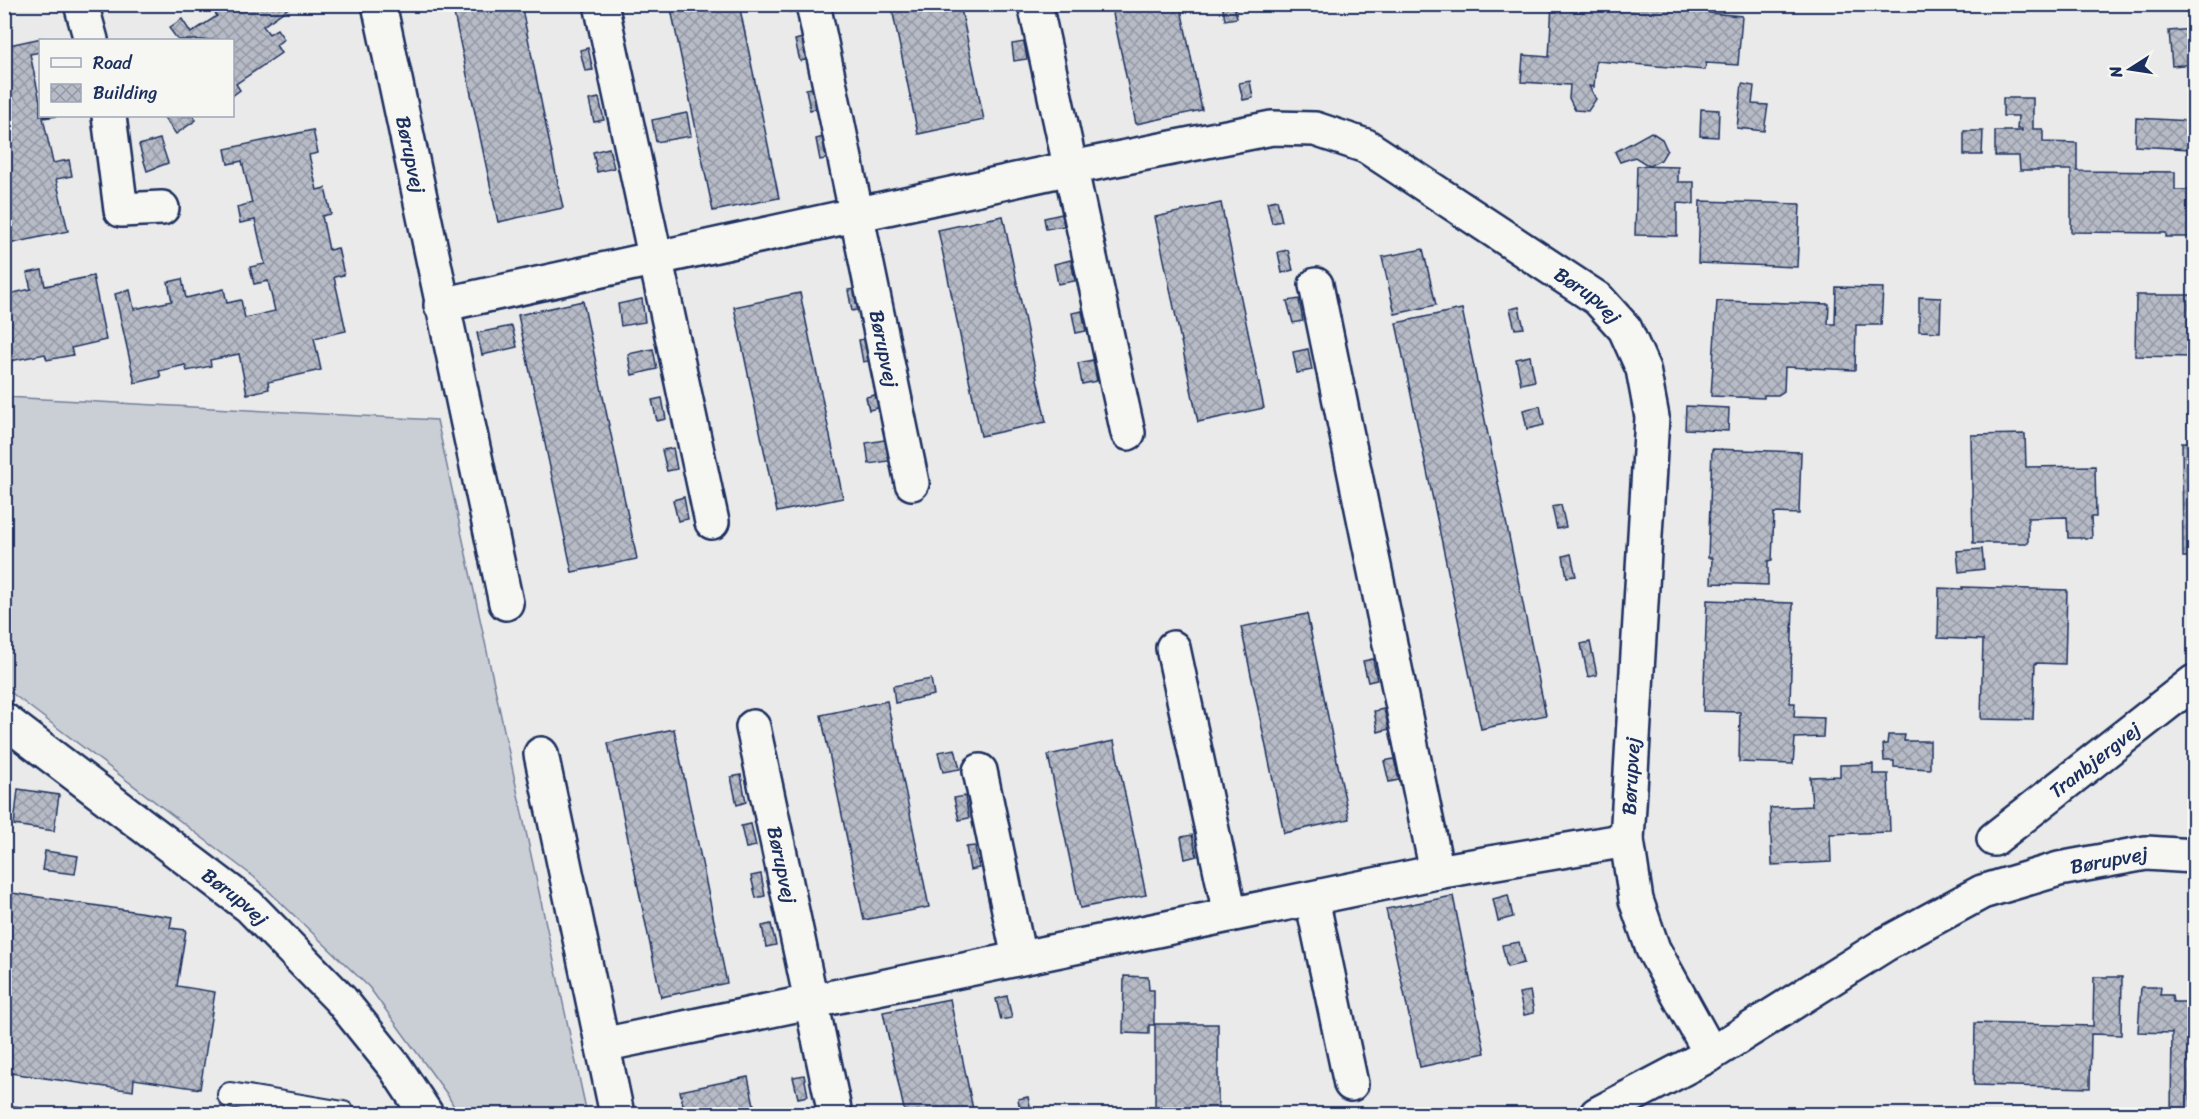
<svg xmlns="http://www.w3.org/2000/svg" width="2199" height="1119" font-family="Sriracha,sans-serif">
	<defs>
		<pattern id="building-cross-hatch" width="8" height="8" patternUnits="userSpaceOnUse" patternTransform="scale(1.5)"><rect width="8" height="8" fill="#b6bbc6"/><path d="M0 0l8 8M0 8l8-8" fill="none" stroke="#9398a4"/></pattern>
	</defs>
	<rect width="100%" height="100%" fill="#e9eae9"/>
	<filter id="ink" filterUnits="userSpaceOnUse"><feTurbulence type="fractalNoise" baseFrequency=".0167" numOctaves="2"/><feDisplacementMap in="SourceGraphic" scale="12" xChannelSelector="R" yChannelSelector="G"/><feConvolveMatrix kernelMatrix="1 2 1 2 8 2 1 2 1" color-interpolation-filters="sRGB"/></filter>
	<g filter="url(#ink)">
		<polygon fill="#caced5" stroke="#727e9a" stroke-width="1.5" points="5,397 437,420 587,1114 458,1114 447,1094 369,987 254,877 5,688"/>
		<g fill="url(#building-cross-hatch)" stroke="#1b2f5e" stroke-width="1.5">
			<polygon points="209,4 288,4 290,7 263,26 269,34 277,29 284,39 276,45 281,53 236,84 240,90 232,96 232,40 178,40 169,28 182,19 191,33 217,16"/>
			<polygon points="452,4 521,4 563,208 498,222"/>
			<polygon points="670,4 739,4 779,198 713,211"/>
			<polygon points="787,4 798,4 799,10 789,12"/>
			<polygon points="891,4 960,4 984,120 918,134"/>
			<polygon points="1111,4 1180,4 1202,110 1136,124"/>
			<polygon points="1222,4 1234,4 1237,18 1225,20"/>
			<polygon points="1552,4 1636,4 1709,10 1709,13 1742,16 1738,65 1706,63 1705,70 1596,61 1594,87 1589,86 1596,99 1588,111 1575,110 1569,98 1570,85 1521,82 1523,55 1549,57"/>
			<polygon points="2194,29 2194,64 2172,66 2169,31"/>
			<polygon points="806,37 810,59 800,61 795,40"/>
			<polygon points="42,38 40,52 30,54 40,101 40,116 57,116 43,118 53,163 69,160 72,176 56,179 68,231 4,245 4,46"/>
			<polygon points="1024,42 1027,59 1014,61 1012,44"/>
			<polygon points="588,48 593,70 585,71 580,50"/>
			<polygon points="2191,70 2194,70 2194,99 2193,99"/>
			<polygon points="1250,81 1253,98 1243,100 1239,83"/>
			<polygon points="1742,84 1754,86 1752,104 1768,105 1764,131 1737,128"/>
			<polygon points="816,87 822,107 810,110 806,89"/>
			<polygon points="599,98 604,120 594,122 589,100"/>
			<polygon points="2003,98 2033,98 2033,129 2043,129 2043,142 2077,143 2077,171 2175,172 2175,190 2194,190 2194,237 2166,237 2166,233 2071,232 2071,170 2020,170 2019,156 1995,156 1995,131 2022,131 2022,129 2017,129 2018,116 2003,116"/>
			<polygon points="1701,109 1719,110 1718,137 1700,136"/>
			<polygon points="687,113 691,136 656,142 652,120"/>
			<polygon points="163,116 193,116 196,120 176,134"/>
			<polygon points="2136,118 2191,121 2190,149 2135,146"/>
			<polygon points="313,130 318,153 309,155 317,190 325,188 331,214 322,216 329,250 338,248 344,275 334,277 346,331 314,338 321,370 268,382 269,389 247,394 239,354 210,360 211,366 187,371 185,365 159,371 161,377 135,383 115,294 130,290 134,309 172,301 168,282 182,279 186,298 224,289 227,303 241,300 245,318 275,311 268,281 254,284 250,267 265,264 255,220 240,223 237,207 252,203 242,161 228,164 225,149"/>
			<polygon points="1964,131 1983,131 1982,155 1964,155"/>
			<polygon points="1651,132 1662,139 1667,150 1661,160 1649,166 1635,157 1620,162 1615,152"/>
			<polygon points="827,136 831,158 820,160 816,139"/>
			<polygon points="160,139 168,163 147,171 139,145"/>
			<polygon points="609,148 614,168 597,172 593,152"/>
			<polygon points="1637,166 1678,167 1678,182 1694,182 1694,204 1677,203 1677,236 1635,235"/>
			<polygon points="1277,200 1282,221 1272,223 1267,202"/>
			<polygon points="1700,201 1800,204 1797,267 1698,263"/>
			<polygon points="1221,203 1264,408 1198,422 1155,217"/>
			<polygon points="1062,214 1064,226 1046,229 1044,218"/>
			<polygon points="1003,216 1046,422 981,436 938,230"/>
			<polygon points="1423,249 1436,305 1395,314 1382,257"/>
			<polygon points="1288,250 1293,270 1282,273 1278,252"/>
			<polygon points="1071,260 1075,281 1058,284 1054,264"/>
			<polygon points="42,270 45,286 93,276 106,340 71,348 73,355 47,360 45,354 10,361 11,368 4,369 4,295 31,289 27,273"/>
			<polygon points="1836,287 1883,288 1881,325 1856,325 1855,370 1785,367 1784,391 1778,395 1764,395 1764,398 1711,396 1717,301 1829,304 1828,324 1835,324"/>
			<polygon points="859,288 864,309 852,311 848,290"/>
			<polygon points="800,293 843,498 777,512 734,307"/>
			<polygon points="2136,295 2194,295 2194,357 2135,356"/>
			<polygon points="1919,297 1941,298 1940,332 1919,331"/>
			<polygon points="642,299 645,322 621,326 618,304"/>
			<polygon points="1299,299 1303,321 1293,323 1287,301"/>
			<polygon points="583,301 637,559 572,572 518,315"/>
			<polygon points="1519,307 1524,328 1515,329 1510,309"/>
			<polygon points="1462,309 1546,715 1481,729 1396,323"/>
			<polygon points="1082,311 1086,331 1076,333 1072,313"/>
			<polygon points="512,326 517,347 482,355 477,333"/>
			<polygon points="869,338 874,360 863,362 859,340"/>
			<polygon points="653,349 657,369 632,375 628,354"/>
			<polygon points="1308,349 1312,370 1297,373 1293,352"/>
			<polygon points="1530,356 1535,381 1521,384 1516,359"/>
			<polygon points="1093,360 1097,381 1082,384 1078,363"/>
			<polygon points="879,394 882,407 869,410 866,397"/>
			<polygon points="662,398 666,419 657,421 652,400"/>
			<polygon points="1540,406 1544,425 1527,429 1523,410"/>
			<polygon points="1686,406 1729,408 1728,431 1685,429"/>
			<polygon points="2025,434 2026,467 2095,466 2096,517 2091,517 2092,538 2068,538 2067,517 2028,518 2028,543 1973,543 1971,435"/>
			<polygon points="890,439 895,460 869,464 866,443"/>
			<polygon points="2182,442 2194,442 2194,557 2183,557"/>
			<polygon points="673,448 677,469 667,471 662,450"/>
			<polygon points="1712,449 1801,452 1799,514 1774,513 1772,560 1768,561 1768,585 1711,583 1712,558 1708,558"/>
			<polygon points="684,497 688,519 678,521 673,500"/>
			<polygon points="1561,505 1566,527 1557,529 1552,507"/>
			<polygon points="1982,549 1984,569 1959,572 1957,551"/>
			<polygon points="1571,554 1576,576 1567,577 1563,556"/>
			<polygon points="1962,587 2067,590 2065,664 2035,663 2033,720 1981,719 1983,640 1938,638 1939,588 1963,589"/>
			<polygon points="1707,600 1793,603 1790,703 1795,703 1794,717 1824,718 1823,737 1795,738 1793,764 1739,762 1740,712 1703,711"/>
			<polygon points="1307,614 1349,819 1284,833 1241,627"/>
			<polygon points="1590,642 1597,675 1588,677 1581,644"/>
			<polygon points="1373,659 1377,680 1368,682 1363,661"/>
			<polygon points="931,679 934,695 895,703 893,686"/>
			<polygon points="887,701 929,907 864,920 821,715"/>
			<polygon points="1384,709 1389,729 1378,732 1374,711"/>
			<polygon points="674,729 727,983 661,997 608,743"/>
			<polygon points="1888,735 1905,735 1904,741 1930,741 1930,769 1894,767 1894,761 1884,761 1883,744 1887,744"/>
			<polygon points="1114,741 1146,895 1080,908 1048,755"/>
			<polygon points="955,749 960,769 943,772 938,752"/>
			<polygon points="1394,759 1399,780 1389,782 1384,761"/>
			<polygon points="1873,764 1873,774 1888,774 1890,832 1830,834 1831,862 1772,865 1770,808 1812,806 1810,777 1840,776 1840,765"/>
			<polygon points="741,775 746,802 737,805 731,777"/>
			<polygon points="18,789 59,795 54,831 14,825"/>
			<polygon points="965,796 969,818 959,820 954,798"/>
			<polygon points="751,824 756,846 746,848 741,826"/>
			<polygon points="1192,835 1197,856 1185,859 1181,837"/>
			<polygon points="975,846 979,868 970,870 966,847"/>
			<polygon points="45,851 78,856 75,874 42,870"/>
			<polygon points="761,874 765,896 756,898 751,876"/>
			<polygon points="12,893 172,917 170,928 186,930 177,986 215,992 200,1089 134,1079 133,1091 4,1072 4,903 11,903"/>
			<polygon points="1508,895 1513,917 1498,921 1493,899"/>
			<polygon points="1453,896 1485,1053 1420,1067 1386,909"/>
			<polygon points="771,924 776,945 766,947 762,926"/>
			<polygon points="1519,942 1524,963 1507,967 1502,945"/>
			<polygon points="1124,976 1148,977 1149,990 1154,990 1154,1025 1149,1025 1149,1034 1123,1033"/>
			<polygon points="2094,977 2122,977 2121,1035 2091,1034 2090,1088 1974,1085 1975,1023 2093,1026"/>
			<polygon points="2141,987 2161,987 2160,995 2172,995 2173,1002 2194,1002 2194,1113 2171,1113 2172,1033 2138,1032"/>
			<polygon points="1530,991 1534,1013 1524,1015 1519,993"/>
			<polygon points="1007,996 1012,1018 1001,1020 996,999"/>
			<polygon points="950,999 974,1114 905,1114 883,1012"/>
			<rect x="1155" y="1024" width="63" height="90"/>
			<polygon points="804,1075 808,1096 798,1098 793,1077"/>
			<polygon points="748,1077 756,1114 685,1114 680,1091"/>
			<polygon points="1028,1097 1032,1114 1021,1114 1018,1099"/>
			<polygon points="4,1105 29,1108 28,1114 4,1114"/>
		</g>
		<g fill="none" stroke-linecap="round" stroke-linejoin="round">
			<defs>
				<polyline id="service" points="230,1095 343,1114"/>
				<g id="minor">
					<polyline points="81,4 91,40"/>
					<path id="s1" d="M379,4L506,603"/>
					<polyline points="601,4 712,522"/>
					<path id="s2" d="M813,4L912,483"/>
					<polyline points="1035,4 1128,433"/>
					<polyline points="109,116 121,210 162,208"/>
					<polyline points="1316,285 1437,872"/>
					<path id="s3" d="M441,305L1071,168L1272,128L1315,129L1366,146L1598,299L1625,329L1643,369L1652,417L1627,840L1636,900L1653,949L1711,1054"/>
					<polyline points="1173,648 1230,914"/>
					<path id="s4" d="M4,720L249,906L341,1000L395,1067L426,1114"/>
					<path id="s5" d="M753,727L835,1114"/>
					<polyline points="541,754 617,1114"/>
					<polyline points="980,771 1019,958"/>
					<path id="s6" d="M1994,839L2194,682"/>
					<polyline points="1312,899 1351,1084"/>
					<polyline points="602,1045 1437,872 1627,840"/>
				</g>
				<g id="tertiary">
					<path id="s7" d="M1597,1114L1711,1054L1886,944L1982,892L2059,869L2146,853L2194,856"/>
				</g>
			</defs>
			<use href="#service" stroke="#1b2f5e" stroke-width="28"/>
			<use href="#minor" stroke="#1b2f5e" stroke-width="38"/>
			<use href="#tertiary" stroke="#1b2f5e" stroke-width="38"/>
			<use href="#service" stroke="#f6f6f2" stroke-width="24"/>
			<use href="#minor" stroke="#f6f6f2" stroke-width="33"/>
			<use href="#tertiary" stroke="#f6f6f2" stroke-width="33"/>
		</g>
	</g>
	<g text-anchor="middle" dominant-baseline="central" stroke-width="4.5" stroke-linejoin="round" paint-order="stroke">
		<g font-size="20" fill="#1b2f5e" stroke="#f6f6f2">
			<text stroke="none"><textPath href="#s1" startOffset="154">Børupvej</textPath></text>
			<text stroke="none"><textPath href="#s3" startOffset="1214">Børupvej</textPath></text>
			<text stroke="none"><textPath href="#s2" startOffset="352">Børupvej</textPath></text>
			<text stroke="none"><textPath href="#s6" startOffset="128">Tranbjergvej</textPath></text>
			<text transform="translate(1631 776) rotate(-87)">Børupvej</text>
			<text stroke="none"><textPath href="#s7" startOffset="576">Børupvej</textPath></text>
			<text stroke="none"><textPath href="#s5" startOffset="141">Børupvej</textPath></text>
			<text stroke="none"><textPath href="#s4" startOffset="291">Børupvej</textPath></text>
		</g>
	</g>
	<rect width="2199" height="1119" fill="none" stroke="#f6f6f2" stroke-width="24"/>
	<rect x="12" y="12" width="2175" height="1095" fill="none" stroke="#1b2f5e" stroke-width="2" filter="url(#ink)"/>
	<rect x="39" y="39" width="195" height="78" fill="#f6f6f2" stroke="#9ea6b7" stroke-width="1.5"/>
	<rect x="51" y="58" width="30" height="9" fill="#f6f6f2" stroke="#9ea6b7" stroke-width="1.5"/>
	<text x="93" y="69" font-size="18" fill="#1b2f5e">Road</text>
	<rect x="51" y="84" width="30" height="18" fill="url(#building-cross-hatch)" stroke="#9ea6b7" stroke-width="1.5"/>
	<text x="93" y="99" font-size="18" fill="#1b2f5e">Building</text>
	<g transform="translate(2130 69) rotate(258)" stroke="#f6f6f2" stroke-width="4.5" paint-order="stroke">
	<path d="M0-4.5L10 22L0 15L-10 22Z" fill="#1b2f5e"/>
	<text y="-9" font-size="16" font-weight="bold" text-anchor="middle" fill="#1b2f5e">N</text>
	</g>
</svg>
